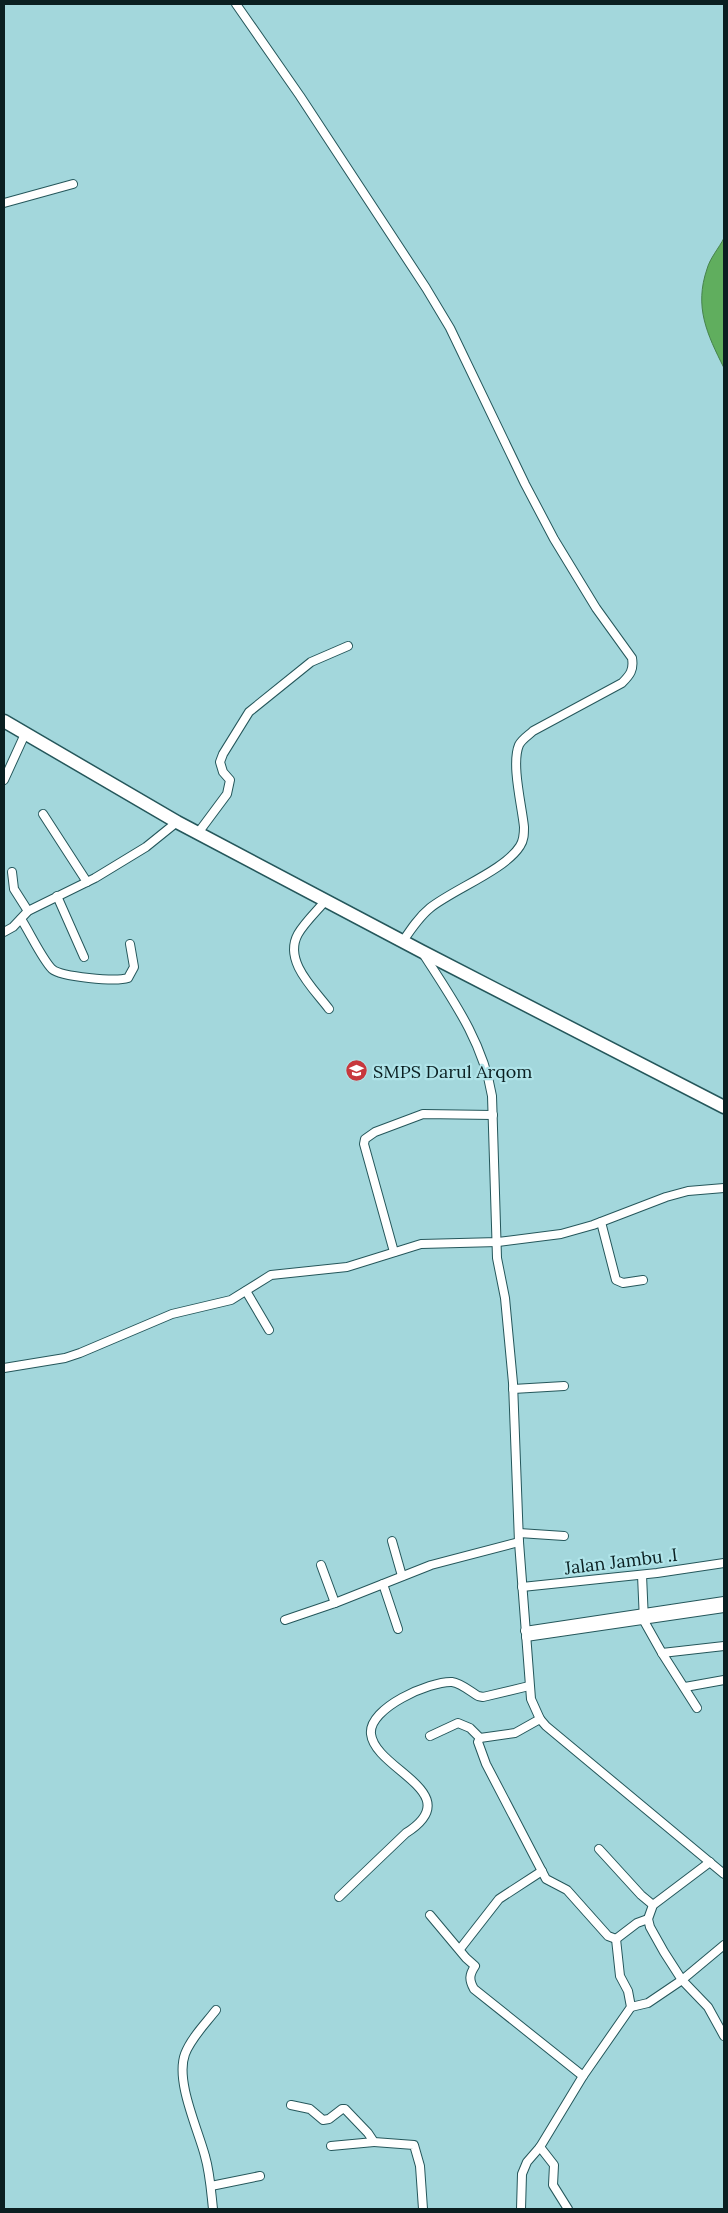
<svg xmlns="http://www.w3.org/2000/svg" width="728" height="2213" font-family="Lora,serif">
	<rect width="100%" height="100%" fill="#a3d7dc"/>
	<path fill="#60ae5e" stroke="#46834c" d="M724,238V368C707,334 694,307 707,269C710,258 719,248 724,238Z"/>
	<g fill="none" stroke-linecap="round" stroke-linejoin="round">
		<defs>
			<g id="minor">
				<path d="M236,4L300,96L426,288L450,328L525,484L554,539L596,608L632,658C634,670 630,675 622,683L533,731C529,735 522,739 519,745C511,764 522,806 524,827C524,834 524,840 520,846C505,870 454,889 430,908C419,917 411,929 403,941"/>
				<polyline points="4,203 73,184"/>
				<polyline points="4,780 25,734"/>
				<polyline points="43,814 87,882"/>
				<polyline points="198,833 227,794 230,780 223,772 220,762 223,754 249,712 311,662 348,646"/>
				<polyline points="12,872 14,889 28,911"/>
				<polyline points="57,896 84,957"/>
				<path d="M326,900C317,911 305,922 298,934C283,961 314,989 329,1009"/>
				<path d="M21,919C29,931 42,959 52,969C61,977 116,982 128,978L134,967L130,944"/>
				<polyline points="4,932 13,927 28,911 95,878 146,847 177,822"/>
				<path d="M424,955C453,1000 483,1042 492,1096L497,1258L505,1298L513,1383L519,1542L531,1699L540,1719L546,1726L724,1874"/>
				<polyline points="601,1222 616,1280 623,1283 643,1280"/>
				<polyline points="394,1252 364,1144 365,1139 375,1132 423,1114 493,1115"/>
				<polyline points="246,1291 269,1330"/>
				<polyline points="4,1368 65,1358 80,1353 172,1314 231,1300 271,1275 347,1267 421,1244 498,1242 561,1234 593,1225 666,1197 688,1191 724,1188"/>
				<polyline points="513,1389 564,1386"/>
				<polyline points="519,1533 564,1536"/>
				<polyline points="392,1541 402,1576"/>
				<polyline points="321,1565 335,1603"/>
				<polyline points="642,1575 644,1621 662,1653 697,1708"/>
				<polyline points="383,1584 398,1629"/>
				<polyline points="522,1587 657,1573 724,1563"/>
				<polyline points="285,1620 335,1603 431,1565 519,1542"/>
				<polyline points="525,1631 724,1601"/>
				<polyline points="526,1637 724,1608"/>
				<polyline points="662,1653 724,1646"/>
				<polyline points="685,1687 724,1680"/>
				<polyline points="540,1719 515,1733 480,1738 478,1742 486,1764 546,1879 567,1890 608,1936 616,1939"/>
				<polyline points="430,1736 458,1723 470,1728 480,1738"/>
				<polyline points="599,1849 641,1895 653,1905"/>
				<polyline points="710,1862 653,1905 648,1919 650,1927 664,1952 682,1980 708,2007 724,2036"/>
				<path d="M339,1897L406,1833C469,1793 375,1770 371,1734C368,1708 430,1681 452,1682C461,1683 471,1692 478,1696L483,1697L529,1686"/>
				<path d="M430,1915L466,1958L475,1966C469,1975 469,1980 474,1989L583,2076"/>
				<polyline points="616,1939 637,1923 648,1919"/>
				<polyline points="460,1949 499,1899 542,1871"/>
				<polyline points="631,2007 648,2003 682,1980 724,1945"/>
				<polyline points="291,2105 310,2109 323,2120 329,2119 342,2109 345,2109 368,2133 374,2142 414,2145 420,2166 423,2209"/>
				<polyline points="331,2146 374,2142"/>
				<polyline points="540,2147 554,2165 553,2185 568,2209"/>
				<polyline points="211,2186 260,2176"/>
				<path d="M213,2209C211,2191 210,2173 205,2156C198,2129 175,2081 185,2054C191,2038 206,2023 216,2010"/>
				<polyline points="521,2209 522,2174 527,2162 540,2147 583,2076 631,2007 628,1991 620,1976 616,1939"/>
			</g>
			<polyline id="primary" points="4,721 177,822 421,951 724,1107"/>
		</defs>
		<use href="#minor" stroke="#25575b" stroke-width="10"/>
		<use href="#primary" stroke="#25575b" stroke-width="15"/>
		<use href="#minor" stroke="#fff" stroke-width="8"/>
		<use href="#primary" stroke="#fff" stroke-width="12"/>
	</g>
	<defs>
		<symbol id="school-disc" viewBox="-11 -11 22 22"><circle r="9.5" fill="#c7383d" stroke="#b0e4e9"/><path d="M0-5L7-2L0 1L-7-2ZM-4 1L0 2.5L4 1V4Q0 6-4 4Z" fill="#fff"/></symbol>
	</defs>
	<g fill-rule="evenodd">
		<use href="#school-disc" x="344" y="1058" width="25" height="25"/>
	</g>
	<g text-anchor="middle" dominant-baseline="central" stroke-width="4.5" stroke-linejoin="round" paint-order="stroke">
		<g font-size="18" fill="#0a1f21" stroke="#b0e4e9" text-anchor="start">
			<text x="373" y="1071">SMPS Darul Arqom</text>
		</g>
		<g font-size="18" fill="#0a1f21" stroke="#b0e4e9">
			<text transform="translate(621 1561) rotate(-7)">Jalan Jambu .I</text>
		</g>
	</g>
	<rect width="728" height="2213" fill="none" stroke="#0a1f21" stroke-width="10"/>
</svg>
